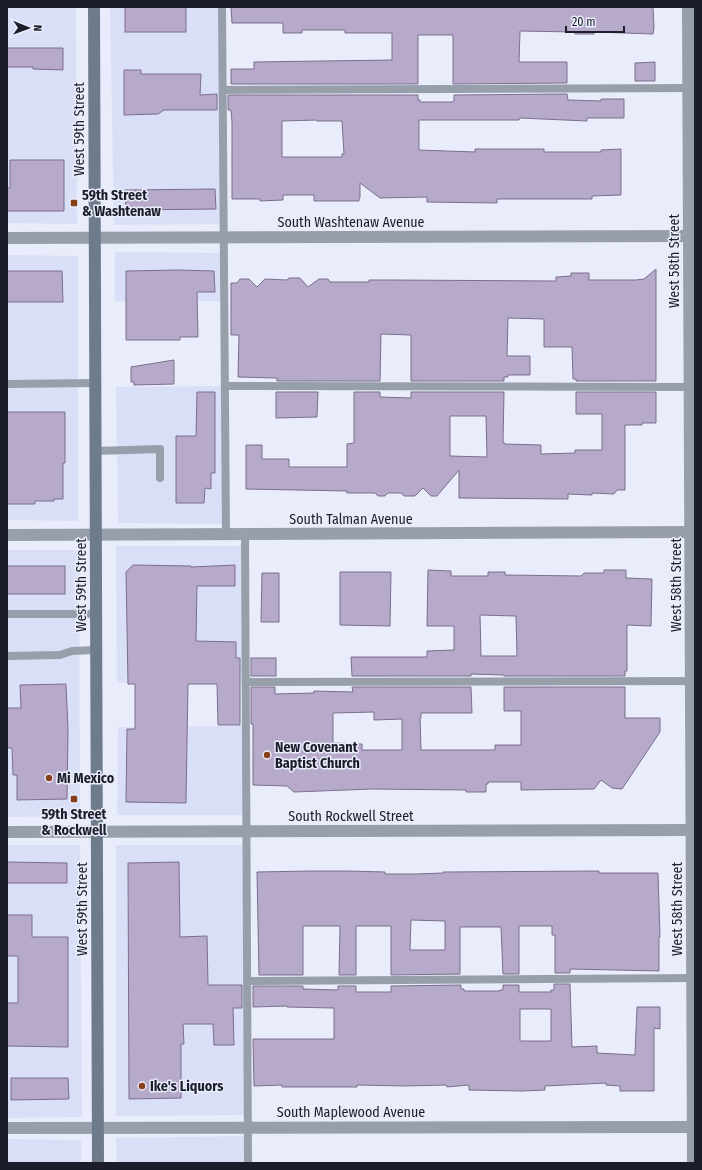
<svg xmlns="http://www.w3.org/2000/svg" width="702" height="1170" font-family="'Fira Sans Condensed',sans-serif">
	<rect width="100%" height="100%" fill="#e9ecfa"/>
	<g fill="#dadff8">
		<polygon points="7,7 76,7 77,224 7,223"/>
		<polygon points="110,7 222,7 224,224 114,225"/>
		<polygon points="115,252 224,253 224,301 115,301"/>
		<polygon points="7,255 78,256 78,521 7,520"/>
		<polygon points="225,386 225,524 118,523 116,387"/>
		<polygon points="116,546 245,546 246,682 117,683"/>
		<polygon points="7,550 79,550 80,816 7,817"/>
		<polygon points="246,726 246,815 117,815 118,727"/>
		<polygon points="7,845 80,845 82,1117 7,1118"/>
		<polygon points="116,845 247,845 248,1115 116,1116"/>
		<polygon points="248,1136 248,1163 117,1163 116,1138"/>
		<polygon points="7,1139 81,1140 81,1163 7,1163"/>
	</g>
	<g fill="#b6a9ca" stroke="#7a6e8c" fill-rule="evenodd">
		<rect x="125" y="7" width="61" height="25"/>
		<polygon points="231,7 653,7 654,27 653,34 594,32 594,34 575,34 575,32 520,31 519,62 567,62 567,83 453,84 453,35 418,35 418,84 231,84 231,69 254,69 254,62 392,60 392,33 345,33 345,30 302,30 302,33 283,33 283,23 232,23"/>
		<polygon points="7,48 63,48 63,70 33,69 33,67 7,67"/>
		<polygon points="655,62 655,81 635,81 635,63"/>
		<polygon points="124,70 141,70 141,74 201,74 200,95 217,94 217,110 164,110 158,114 124,115"/>
		<path d="M567,94L568,100L601,101V99H624V118H587V121L520,118L519,120H419V150L475,152V149H544V152H601V150L621,149V195L592,196V199H497V203L427,202V197L380,198L360,183V198H359V201H314V195H283V200L260,201V199H232V122L231,110H228V95H418V100H420V102H452L454,101V95ZM316,120L317,121H342L344,154H342V157H282V121Z"/>
		<polygon points="10,160 64,160 64,211 7,211 7,188 10,188"/>
		<polygon points="215,189 216,209 126,210 125,190"/>
		<polygon points="656,269 656,381 576,381 576,379 573,379 572,347 544,347 544,319 508,318 507,356 530,356 530,375 508,375 508,377 504,377 504,381 411,381 411,335 381,334 380,381 277,381 277,378 238,377 239,335 231,335 231,283 237,283 240,279 249,279 257,287 265,279 287,280 289,278 300,278 308,287 319,279 328,279 330,282 369,282 369,280 390,280 556,281 556,277 571,276 571,273 589,273 589,280 636,280 644,279"/>
		<polygon points="178,270 214,271 215,292 197,292 198,337 180,337 180,340 126,340 126,271"/>
		<polygon points="7,271 62,271 63,302 7,302"/>
		<polygon points="174,360 174,384 134,385 134,382 131,382 131,367"/>
		<polygon points="197,392 215,392 215,473 211,473 211,489 205,488 204,503 176,503 176,436 196,436"/>
		<polygon points="276,392 318,392 317,417 276,418"/>
		<path d="M354,392H380V397L411,398V392H504L503,442H504V444L541,445V454L575,453V450H602V414H576V392H656V423H642V425H625V490H617L614,494L592,493V495L568,494V499L459,498V470L437,496H431L423,488L415,496H404L401,493H388L385,496H378L375,493H347V491L246,489V445H262V459H289V467H347V444L354,443ZM450,416H486L487,457L450,456Z"/>
		<polygon points="7,412 65,412 65,463 63,463 63,499 54,499 54,501 35,501 35,504 7,504"/>
		<polygon points="133,565 191,566 191,567 235,565 235,586 197,586 196,641 236,642 236,658 240,658 240,725 218,725 217,684 188,684 186,803 126,802 127,729 135,729 135,684 128,684 126,572"/>
		<rect x="7" y="566" width="58" height="28"/>
		<path d="M428,570L451,571V576H488V572H505V575L581,576L584,573H604V570H626V578L652,579L651,626L627,625V671H625V676H504V675L471,674V676H352L351,657H427V651L454,650V626H427ZM480,615L516,616L517,656H481Z"/>
		<polygon points="340,572 391,572 390,626 340,625"/>
		<polygon points="262,573 279,573 279,622 261,622"/>
		<rect x="251" y="658" width="25" height="18"/>
		<polygon points="66,684 68,729 67,799 17,800 17,775 13,775 12,748 7,748 7,708 21,708 20,685"/>
		<path d="M251,687H275V694L314,693V691L353,692L352,687H471L472,713H421V718H420L421,750H495V745H521V711H504V687H625V718H660V732L622,789L612,788L601,780L594,789L521,790V782H488V784H486V792H466V790L372,789L294,792L287,786L253,785V724H251ZM374,712V720L402,719V750H362V744L333,743V713Z"/>
		<polygon points="7,862 67,863 67,883 7,883"/>
		<polygon points="179,862 180,937 207,936 208,985 242,985 242,1008 233,1008 234,1045 214,1045 213,1024 183,1024 184,1044 181,1044 181,1098 129,1099 128,863"/>
		<path d="M309,871H348L385,872V874H416L443,873V872L599,871V873H658L660,937H659V971L570,969V973H555V935H552V926H519V974H503L501,927H460V974L391,975V926H356V975H339L340,926H303V975H259L257,872ZM411,920L445,921V950H410Z"/>
		<polygon points="7,915 32,915 32,937 68,937 68,1047 7,1046 7,1003 18,1003 18,956 7,956"/>
		<path d="M554,984H570L572,1047L597,1046V1053L635,1055L637,1007H660V1029L654,1028V1091H620V1086L606,1085V1083L545,1086V1090L522,1091L469,1090V1085L447,1087L446,1085L406,1086L357,1085V1087H282V1085L254,1086L253,1039H334V1008L287,1007V1006L253,1007V986H303V989L338,990V986H356V992H391V986L461,985V989H464V991H500V990H503V985H519V992H551V990H554ZM520,1009H551V1041H520Z"/>
		<polygon points="11,1078 68,1078 69,1099 11,1100"/>
	</g>
	<g fill="none" stroke-linecap="round" stroke-linejoin="round">
		<g stroke="#97a0aa" stroke-width="8">
			<polyline points="222,7 226,534"/>
			<polyline points="223,90 695,88"/>
			<polyline points="7,384 95,383"/>
			<polyline points="225,386 694,387"/>
			<polyline points="95,451 160,449 160,478"/>
			<polyline points="245,534 248,1163"/>
			<polyline points="7,614 96,614"/>
			<polyline points="7,656 60,655 72,651 96,650"/>
			<polyline points="246,682 695,681"/>
			<polyline points="247,981 695,978"/>
		</g>
		<g stroke="#97a0aa" stroke-width="12">
			<polyline points="688,7 693,1163"/>
			<polyline points="7,238 695,236"/>
			<polyline points="7,535 695,532"/>
			<polyline points="7,832 695,830"/>
			<polyline points="7,1128 695,1127"/>
		</g>
		<polyline stroke="#6e7b8a" stroke-width="12" points="94,7 98,1163"/>
	</g>
	<g fill="#87401c" stroke="#e9ecfa" stroke-width="1.5">
		<rect x="70" y="199" width="8" height="8" rx="2"/>
		<circle cx="267" cy="755" r="4"/>
		<circle cx="49" cy="778" r="4"/>
		<rect x="70" y="795" width="8" height="8" rx="2"/>
		<circle cx="142" cy="1086" r="4"/>
	</g>
	<g text-anchor="middle" dominant-baseline="central" stroke-width="3" stroke-linejoin="round" paint-order="stroke">
		<g font-size="14" fill="#1b1d2a" stroke="#e9ecfa">
			<text transform="translate(79 129) rotate(-90)">West 59th Street</text>
			<text x="351" y="222">South Washtenaw Avenue</text>
			<text transform="translate(674 261) rotate(-90)">West 58th Street</text>
			<text x="351" y="519">South Talman Avenue</text>
			<text transform="translate(81 585) rotate(-90)">West 59th Street</text>
			<text transform="translate(676 585) rotate(-90)">West 58th Street</text>
			<text x="351" y="816">South Rockwell Street</text>
			<text transform="translate(82 909) rotate(-90)">West 59th Street</text>
			<text transform="translate(677 909) rotate(-90)">West 58th Street</text>
			<text x="351" y="1112">South Maplewood Avenue</text>
		</g>
		<g font-size="14" font-weight="bold" fill="#1b1d2a" stroke="#e9ecfa" text-anchor="start">
			<text x="82" y="195">59th Street<tspan x="82" dy="16">&amp; Washtenaw</tspan></text>
			<text x="275" y="747">New Covenant<tspan x="275" dy="16">Baptist Church</tspan></text>
			<text x="57" y="778">Mi Mexico</text>
			<text x="74" y="814" text-anchor="middle">59th Street<tspan x="74" dy="16">&amp; Rockwell</tspan></text>
			<text x="150" y="1086">Ike's Liquors</text>
		</g>
	</g>
	<rect width="702" height="1170" fill="none" stroke="#1b1d2a" stroke-width="16"/>
	<g transform="translate(28 28) rotate(91)" stroke="#e9ecfa" stroke-width="3" paint-order="stroke">
	<path d="M0-3L7 15L0 10L-7 15Z" fill="#1b1d2a"/>
	<text y="-6" font-size="11" font-weight="bold" text-anchor="middle" fill="#1b1d2a">N</text>
	</g>
	<path d="M566 26v6h58v-6" fill="none" stroke="#1b1d2a" stroke-width="2"/>
	<text x="572" y="26" font-size="12" fill="#1b1d2a" stroke="#e9ecfa" stroke-width="3" paint-order="stroke">20 m</text>
</svg>
